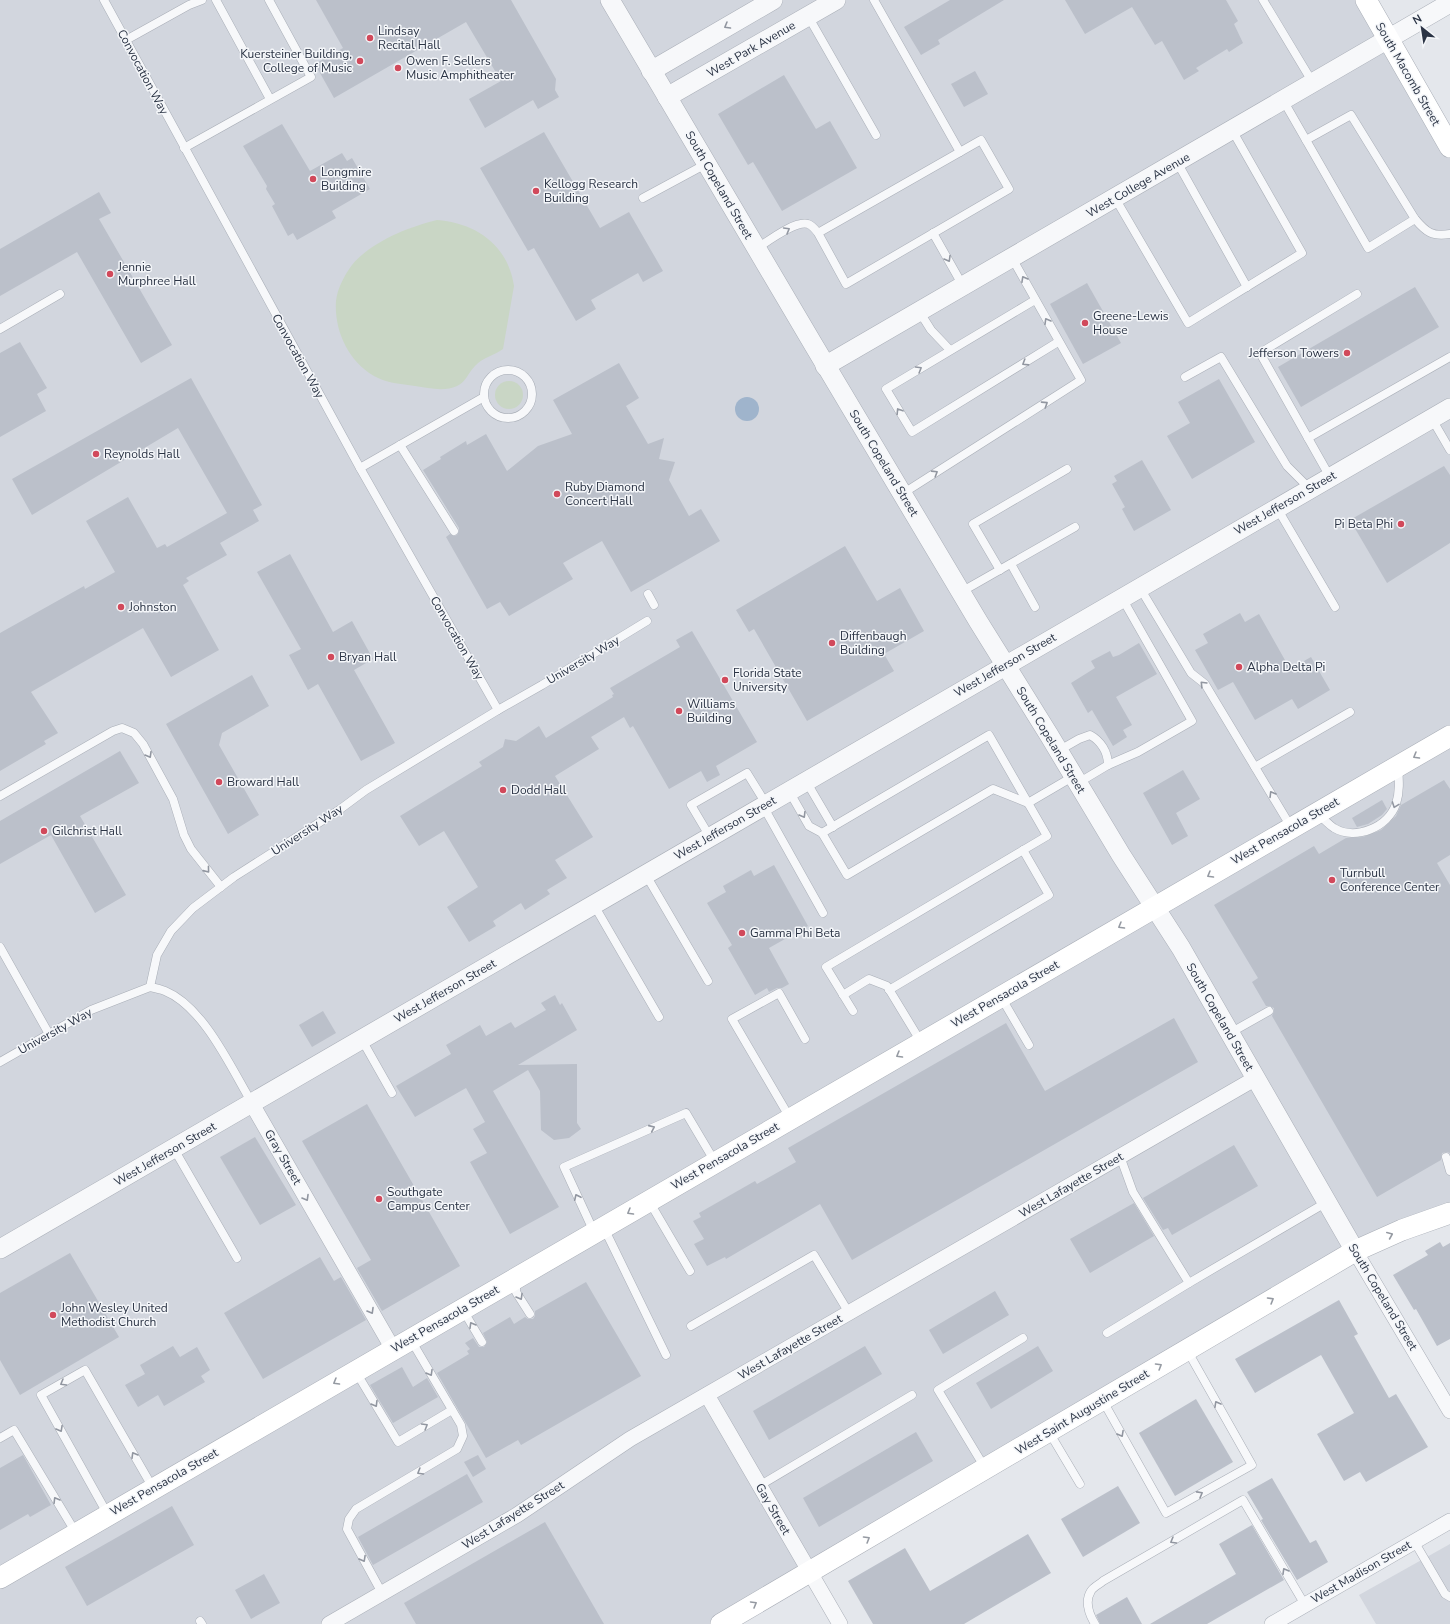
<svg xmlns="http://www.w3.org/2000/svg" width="1450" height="1624" font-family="'Nunito Sans',sans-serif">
	<rect width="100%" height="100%" fill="#e4e7ec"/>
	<g fill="#d2d6de">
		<polygon points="0,0 1366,0 1450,147 1450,1213 1434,1218 721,1624 0,1624"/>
		<polygon points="1450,1544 1450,1624 1376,1624 1359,1595"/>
	</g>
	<g fill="#c9d6c5">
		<path d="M437,220C476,223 508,245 514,286L503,349C494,356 483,357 475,366C468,373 466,382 457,386C444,392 429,388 415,386C401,384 386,383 374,376C348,361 334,330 336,301C337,289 345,274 352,265C371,242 408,227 437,220Z"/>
		<circle cx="509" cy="395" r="14"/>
	</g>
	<circle fill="#9fb4cc" cx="747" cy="409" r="12"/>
	<g fill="#bbc0ca">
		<polygon points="316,0 511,0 556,79 555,90 559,97 538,109 533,100 485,128 469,99 501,81 466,22 334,98 315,64 343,48"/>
		<polygon points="950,0 1004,0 938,40 940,44 921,55 904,27"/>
		<polygon points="1065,0 1226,0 1238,21 1234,24 1243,43 1229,52 1227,49 1196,68 1199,71 1184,80 1162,41 1155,45 1132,7 1085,34"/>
		<polygon points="975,71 988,94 964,107 951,84"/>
		<polygon points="784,75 816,129 830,121 857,168 782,211 753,162 748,165 718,114"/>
		<polygon points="282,124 310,171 342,153 347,161 352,158 370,189 332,211 336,218 297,240 293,233 288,236 272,206 275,204 266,189 267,186 243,146"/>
		<polygon points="544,132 600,228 629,212 663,271 643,282 638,273 591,300 596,309 576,321 534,248 528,251 480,168"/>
		<polygon points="99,192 111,213 99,219 172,345 141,363 77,252 0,296 0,249"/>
		<polygon points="1087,283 1121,343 1083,364 1050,304"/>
		<polygon points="1415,287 1439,327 1301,407 1278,367"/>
		<polygon points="20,342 47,388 37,394 46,411 0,437 0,353"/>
		<polygon points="619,363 639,398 626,406 648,444 664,438 659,459 675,462 669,480 689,516 701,509 720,541 631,592 602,541 563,563 573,579 509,616 500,602 487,609 446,537 450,534 454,536 457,535 459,531 459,528 423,470 441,459 440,457 466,441 467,445 486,434 507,471 538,446 572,434 553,400"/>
		<polygon points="191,378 262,505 253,510 259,521 220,543 227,555 186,578 189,581 183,585 219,650 171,677 143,628 31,692 58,733 44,741 46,744 0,771 0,633 84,586 85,589 115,572 86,521 128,497 157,548 165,544 167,547 227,513 178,428 32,515 12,479"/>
		<polygon points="1219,379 1255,442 1192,479 1167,436 1190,423 1178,402"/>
		<polygon points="1142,460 1171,510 1134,531 1122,509 1125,507 1112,484 1117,481 1114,476"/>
		<polygon points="1444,466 1450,475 1450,543 1387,583 1350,520"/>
		<polygon points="845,546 877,601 900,588 924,631 884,654 894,671 807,721 754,629 749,632 736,610"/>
		<polygon points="290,554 333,632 352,621 373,659 354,670 395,743 361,761 318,684 308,690 289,655 301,649 257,572"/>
		<polygon points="1240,613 1245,622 1259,614 1290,669 1311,657 1330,690 1298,709 1292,699 1255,720 1233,682 1218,690 1195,650 1208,643 1203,634"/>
		<polygon points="692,631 757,742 716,766 720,775 707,782 701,771 669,789 633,726 630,728 624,717 591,737 599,749 555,776 593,837 555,860 567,878 547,890 550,894 525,910 521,903 493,921 496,926 469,942 447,907 478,887 444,831 419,846 400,816 482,766 479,762 503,747 505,739 516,741 539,726 546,738 613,697 612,695 614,694 610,688 680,647 676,640"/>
		<polygon points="1139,643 1157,674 1116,697 1132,725 1123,730 1127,737 1113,746 1092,710 1088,713 1071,683 1095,668 1091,661 1110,651 1113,657 1119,655"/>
		<polygon points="252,675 269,706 222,733 219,745 259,815 228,834 166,724"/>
		<polygon points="120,751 139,783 80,816 126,895 95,913 51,835 0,864 0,821"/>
		<polygon points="1183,770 1200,799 1176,813 1188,836 1172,845 1143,793"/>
		<polygon points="1444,780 1450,789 1450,855 1437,863 1450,885 1450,1153 1447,1152 1442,1153 1441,1160 1377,1197 1272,1016 1274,1011 1274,1008 1269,1006 1266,1006 1252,982 1258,978 1214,905 1314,846 1319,854 1346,838 1363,837 1381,830 1396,816 1401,805"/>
		<polygon points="1382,800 1387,809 1382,815 1368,824 1357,827 1352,818"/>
		<polygon points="774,865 808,926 769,948 789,984 782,988 777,988 769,992 767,988 755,995 728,948 732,945 707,903 726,892 723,886 751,870 754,876"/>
		<polygon points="555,995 560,1005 562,1003 577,1030 518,1065 577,1064 577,1123 581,1129 569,1138 554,1140 541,1130 540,1091 528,1070 493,1091 559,1207 510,1234 470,1162 487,1153 473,1129 485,1122 466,1088 415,1117 396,1086 451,1054 446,1045 480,1025 486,1036 511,1022 515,1028 546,1010 541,1003"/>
		<polygon points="323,1011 336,1033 312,1047 299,1025"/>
		<polygon points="1174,1018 1198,1062 852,1260 820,1204 726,1259 725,1257 707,1266 694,1244 704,1239 693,1221 701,1217 699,1213 755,1181 757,1184 796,1162 788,1148 1006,1023 1045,1091"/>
		<polygon points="367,1104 460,1266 382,1311 357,1268 371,1260 302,1141"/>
		<polygon points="255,1137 296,1205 260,1225 220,1157"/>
		<polygon points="1234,1145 1258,1186 1172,1235 1168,1228 1163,1230 1143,1198"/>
		<polygon points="1134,1203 1154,1236 1090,1273 1070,1239"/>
		<polygon points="1440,1242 1443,1247 1450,1243 1450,1339 1437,1346 1416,1309 1414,1310 1393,1275 1428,1255 1425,1251"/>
		<polygon points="70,1253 119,1337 20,1395 0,1360 0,1293"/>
		<polygon points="320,1257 334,1281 341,1277 366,1320 263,1379 224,1313"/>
		<polygon points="586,1282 641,1376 521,1445 518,1440 486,1458 437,1373 469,1354 467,1351 470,1349 465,1343 473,1338 479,1347 484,1347 487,1342 483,1333 510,1317 514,1324 525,1317 528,1319 533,1319 535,1316 535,1311"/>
		<polygon points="995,1291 1009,1315 943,1354 929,1330"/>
		<polygon points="1339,1300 1358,1334 1354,1336 1389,1398 1396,1394 1428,1447 1366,1482 1360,1472 1344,1481 1317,1434 1354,1413 1321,1355 1255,1393 1235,1359"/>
		<polygon points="173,1346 180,1357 197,1347 210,1370 201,1376 205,1382 164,1406 158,1395 138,1407 125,1385 145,1374 140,1365"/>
		<polygon points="865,1346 882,1374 769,1440 753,1411"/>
		<polygon points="1038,1346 1053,1371 991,1409 976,1383"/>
		<polygon points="402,1367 413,1387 427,1378 438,1397 393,1423 370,1385"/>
		<polygon points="1196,1399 1233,1462 1175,1496 1139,1433"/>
		<polygon points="916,1432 933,1461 819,1527 803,1498"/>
		<polygon points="23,1455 51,1505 30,1517 28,1514 0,1530 0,1468"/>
		<polygon points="478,1455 486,1469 473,1477 464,1462"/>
		<polygon points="467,1474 483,1502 373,1565 358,1537"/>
		<polygon points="1272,1478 1310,1543 1316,1540 1328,1562 1297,1580 1261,1520 1263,1519 1247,1492"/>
		<polygon points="1118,1486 1140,1523 1083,1557 1061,1519"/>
		<polygon points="172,1506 194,1545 87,1606 65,1567"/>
		<polygon points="545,1522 604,1624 416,1624 404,1603"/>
		<polygon points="1252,1525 1284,1580 1207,1624 1150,1624 1236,1574 1219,1544"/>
		<polygon points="1028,1534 1051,1573 964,1624 873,1624 848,1581 905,1548 930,1591"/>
		<polygon points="264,1574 280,1603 251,1619 235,1590"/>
		<polygon points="1127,1597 1142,1624 1100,1624 1096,1615"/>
	</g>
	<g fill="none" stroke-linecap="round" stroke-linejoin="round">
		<defs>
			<g id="service">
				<polyline points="104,0 360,468 498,710"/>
				<polyline points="216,0 270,99"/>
				<polyline points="874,0 960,152"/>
				<polyline points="1263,0 1313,83"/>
				<polyline points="808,16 876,135"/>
				<polyline points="126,40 189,5 202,0"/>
				<polyline points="1283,100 1368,248 1415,219"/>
				<path d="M1306,140L1351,115L1415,219C1426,232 1432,237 1450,234"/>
				<polyline points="184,148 311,77 269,0"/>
				<polyline points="1177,162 1247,287"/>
				<polyline points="643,198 706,164"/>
				<polyline points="1115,198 1188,323 1302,253 1232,130"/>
				<polyline points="933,233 963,286"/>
				<path d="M756,249C767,242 795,220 808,224C812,225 815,229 818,233L846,284L1009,189L981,140L818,233"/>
				<polyline points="1035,300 886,389 912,432 1058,342"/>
				<polyline points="919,311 931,330 950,350"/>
				<polyline points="0,329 60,294"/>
				<circle cx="508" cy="394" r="24"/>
				<polyline points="1185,377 1221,357 1287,466 1310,489"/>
				<polyline points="1432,419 1450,450"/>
				<polyline points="1308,438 1450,357"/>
				<polyline points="400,445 454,531"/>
				<polyline points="360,468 484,397"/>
				<polyline points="1330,477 1260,353 1357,294"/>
				<polyline points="902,494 1081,380 1012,258"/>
				<polyline points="1277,508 1335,607"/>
				<polyline points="1011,564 1035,607"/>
				<polyline points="1000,570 973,524 1067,469"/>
				<polyline points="1140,588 1191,673 1205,684 1291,827"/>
				<polyline points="961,592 1075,527"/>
				<polyline points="648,594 654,605"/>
				<path d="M1058,751L1079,739L1090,735C1101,741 1108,752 1108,765L1078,783"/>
				<polyline points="1108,765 1138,752 1192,721 1122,598"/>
				<polyline points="1255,767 1350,712"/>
				<polyline points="806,781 833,827"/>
				<polyline points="789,791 809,826 822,833 847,875 993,789 1028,803 1074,776"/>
				<polyline points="0,796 113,731 122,728 134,733 143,744 173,799 184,835 191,849 221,887"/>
				<polyline points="763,806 823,913"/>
				<path d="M1318,814C1323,818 1328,824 1334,828C1356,841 1388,827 1396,804C1400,792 1399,780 1398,767"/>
				<polyline points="822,833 989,735 1047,836 826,967 853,1011"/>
				<polyline points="710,837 691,805 747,773 766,804"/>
				<polyline points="646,875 708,981"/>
				<polyline points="594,905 659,1017"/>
				<polyline points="0,947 49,1034"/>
				<polyline points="150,987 157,955 171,931 193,908 234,877 339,810 366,790 498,710 542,685 647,621"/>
				<path d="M150,987C155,988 160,989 165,991C204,1007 231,1068 252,1103"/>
				<polyline points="889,990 1049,895 1023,850"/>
				<polyline points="843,995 869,979 887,986 921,1042"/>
				<polyline points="1001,997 1029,1045"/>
				<polyline points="1230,1033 1269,1011"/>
				<polyline points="362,1040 392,1093"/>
				<polyline points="0,1062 91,1010 150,987"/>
				<polyline points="790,1118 732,1019 779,993 805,1039"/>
				<polyline points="174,1149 237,1258"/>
				<polyline points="1120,1156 1133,1192 1189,1283"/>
				<polyline points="1446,1157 1450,1171"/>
				<polyline points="649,1201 690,1271"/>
				<polyline points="604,1228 666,1355"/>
				<polyline points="594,1232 564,1167 686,1113 715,1162"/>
				<polyline points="516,1281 516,1292 530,1314"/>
				<polyline points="463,1310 482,1342"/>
				<polyline points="691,1326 814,1255 849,1313"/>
				<polyline points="1107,1333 1189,1283 1327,1202"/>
				<polyline points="356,1372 398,1442 452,1410"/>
				<polyline points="1103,1401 1166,1513 1252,1465 1187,1350"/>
				<polyline points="1049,1432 1080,1484"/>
				<polyline points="0,1438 14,1430 76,1533"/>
				<polyline points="985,1468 938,1390 1023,1338"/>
				<polyline points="759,1486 912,1395"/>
				<polyline points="108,1515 41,1395 85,1370 153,1488"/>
				<polyline points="1414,1541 1445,1594 1450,1597"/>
				<polyline points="382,1593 347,1529 349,1519 356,1509 457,1449 463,1436 461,1425 411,1340"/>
				<polyline points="200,1621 202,1624"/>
				<path d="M1095,1624C1089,1614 1084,1602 1091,1591C1093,1587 1100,1584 1103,1581L1243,1500L1305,1605"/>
			</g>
			<g id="minor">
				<polyline points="252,1104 393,1349"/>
				<polyline points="1355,1251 1450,1411"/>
				<polyline points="707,1395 840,1624"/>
				<polyline points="329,1624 517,1515 630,1439 1256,1078"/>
				<polyline points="1272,1624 1450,1521"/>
			</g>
			<g id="tertiary">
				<polyline points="610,0 813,344 978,621 1049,735 1121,855 1181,948 1355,1251"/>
				<polyline points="651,71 773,0"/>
				<polyline points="667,97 836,0"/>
				<polyline points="825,366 1450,3"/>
				<polyline points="0,1249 1450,408"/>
			</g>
			<g id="secondary">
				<polyline points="1366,0 1450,147"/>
				<polyline points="0,1578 1450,736"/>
				<polyline points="721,1624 1355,1251 1402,1230 1450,1213"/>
			</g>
		</defs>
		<use href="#service" stroke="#a9aeb7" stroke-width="9"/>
		<use href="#minor" stroke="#a9aeb7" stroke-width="16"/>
		<use href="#tertiary" stroke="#a9aeb7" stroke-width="20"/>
		<use href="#secondary" stroke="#a9aeb7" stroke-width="22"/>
		<use href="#service" stroke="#f7f8fa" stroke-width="8"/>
		<use href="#minor" stroke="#f7f8fa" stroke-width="15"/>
		<use href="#tertiary" stroke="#f7f8fa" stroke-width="19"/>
		<use href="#secondary" stroke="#fff" stroke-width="21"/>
	</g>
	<defs><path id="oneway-chevron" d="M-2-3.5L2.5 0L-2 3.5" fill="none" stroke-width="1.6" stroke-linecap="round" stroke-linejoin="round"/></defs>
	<g stroke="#9196a0">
		<use href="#oneway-chevron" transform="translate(727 26) rotate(150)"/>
		<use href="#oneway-chevron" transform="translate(787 230) rotate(-30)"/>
		<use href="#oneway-chevron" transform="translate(948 259) rotate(60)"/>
		<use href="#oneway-chevron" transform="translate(1024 279) rotate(-119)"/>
		<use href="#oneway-chevron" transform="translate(1047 321) rotate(-120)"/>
		<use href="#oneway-chevron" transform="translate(1025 363) rotate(148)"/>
		<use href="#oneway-chevron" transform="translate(919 369) rotate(-31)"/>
		<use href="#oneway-chevron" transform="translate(1045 404) rotate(-33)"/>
		<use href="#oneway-chevron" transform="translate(899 411) rotate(-122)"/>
		<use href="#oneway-chevron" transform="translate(935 473) rotate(-32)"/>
		<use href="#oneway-chevron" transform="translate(1203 684) rotate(-134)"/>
		<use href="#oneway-chevron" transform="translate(149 755) rotate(60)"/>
		<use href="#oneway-chevron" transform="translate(1272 794) rotate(-121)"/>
		<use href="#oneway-chevron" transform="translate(1395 805) rotate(110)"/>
		<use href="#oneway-chevron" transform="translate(803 815) rotate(59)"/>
		<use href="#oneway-chevron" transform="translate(207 870) rotate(51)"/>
		<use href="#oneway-chevron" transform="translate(652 1128) rotate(-24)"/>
		<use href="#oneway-chevron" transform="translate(577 1197) rotate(-115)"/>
		<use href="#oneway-chevron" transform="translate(306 1198) rotate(60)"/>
		<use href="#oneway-chevron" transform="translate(520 1297) rotate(60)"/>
		<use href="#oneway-chevron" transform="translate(371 1311) rotate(60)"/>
		<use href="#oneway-chevron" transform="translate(472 1325) rotate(-120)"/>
		<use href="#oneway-chevron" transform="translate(430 1373) rotate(60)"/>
		<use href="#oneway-chevron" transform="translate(63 1383) rotate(150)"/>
		<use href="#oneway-chevron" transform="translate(375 1404) rotate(59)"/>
		<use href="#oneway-chevron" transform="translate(1217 1404) rotate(-119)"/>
		<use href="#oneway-chevron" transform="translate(425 1426) rotate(-31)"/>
		<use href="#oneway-chevron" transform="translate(60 1429) rotate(61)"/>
		<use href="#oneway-chevron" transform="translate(1121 1434) rotate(61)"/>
		<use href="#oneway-chevron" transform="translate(134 1455) rotate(-120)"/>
		<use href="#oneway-chevron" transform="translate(420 1472) rotate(149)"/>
		<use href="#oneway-chevron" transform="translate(1200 1494) rotate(-29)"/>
		<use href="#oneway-chevron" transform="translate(56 1500) rotate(-121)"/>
		<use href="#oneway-chevron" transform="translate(1173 1541) rotate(150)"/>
		<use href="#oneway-chevron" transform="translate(363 1559) rotate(61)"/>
		<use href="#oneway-chevron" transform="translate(1285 1571) rotate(-120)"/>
	</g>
	<g stroke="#959aa2">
		<use href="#oneway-chevron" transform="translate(1416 756) rotate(150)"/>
		<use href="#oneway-chevron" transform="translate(1210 875) rotate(150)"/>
		<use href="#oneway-chevron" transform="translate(1121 926) rotate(150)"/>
		<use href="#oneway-chevron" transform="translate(899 1055) rotate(150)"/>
		<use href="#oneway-chevron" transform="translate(630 1212) rotate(150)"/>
		<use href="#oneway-chevron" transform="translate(1390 1235) rotate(-23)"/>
		<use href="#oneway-chevron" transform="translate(1271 1300) rotate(-31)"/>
		<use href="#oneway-chevron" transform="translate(1159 1366) rotate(-31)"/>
		<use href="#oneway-chevron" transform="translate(336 1382) rotate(150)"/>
		<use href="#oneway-chevron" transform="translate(867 1539) rotate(-31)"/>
		<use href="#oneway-chevron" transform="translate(754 1604) rotate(-30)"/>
	</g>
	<g fill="#d1495b" stroke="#f4f6f9" stroke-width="1.5">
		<circle cx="370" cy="38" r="4"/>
		<circle cx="360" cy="61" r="4"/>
		<circle cx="398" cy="68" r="4"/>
		<circle cx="313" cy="179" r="4"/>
		<circle cx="536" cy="191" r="4"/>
		<circle cx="110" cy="274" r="4"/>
		<circle cx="1085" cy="323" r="4"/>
		<circle cx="1347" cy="353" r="4"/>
		<circle cx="96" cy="454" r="4"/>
		<circle cx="557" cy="494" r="4"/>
		<circle cx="1401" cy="524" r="4"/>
		<circle cx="121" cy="607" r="4"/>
		<circle cx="832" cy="643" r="4"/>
		<circle cx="331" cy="657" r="4"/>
		<circle cx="1239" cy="667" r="4"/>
		<circle cx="725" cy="680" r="4"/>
		<circle cx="679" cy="711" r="4"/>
		<circle cx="219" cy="782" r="4"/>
		<circle cx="503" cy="790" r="4"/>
		<circle cx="44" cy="831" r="4"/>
		<circle cx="1332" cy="880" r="4"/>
		<circle cx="742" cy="933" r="4"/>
		<circle cx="379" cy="1199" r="4"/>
		<circle cx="53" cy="1315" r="4"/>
	</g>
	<g text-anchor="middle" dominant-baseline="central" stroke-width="3" stroke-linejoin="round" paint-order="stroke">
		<g font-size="12" fill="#2b3445" stroke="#f4f6f9" text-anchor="start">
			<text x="378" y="31">Lindsay<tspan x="378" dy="14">Recital Hall</tspan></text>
			<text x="352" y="54" text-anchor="end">Kuersteiner Building,<tspan x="352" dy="14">College of Music</tspan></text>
			<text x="406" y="61">Owen F. Sellers<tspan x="406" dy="14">Music Amphitheater</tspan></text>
			<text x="321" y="172">Longmire<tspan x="321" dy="14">Building</tspan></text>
			<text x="544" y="184">Kellogg Research<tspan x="544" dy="14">Building</tspan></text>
			<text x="118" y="267">Jennie<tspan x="118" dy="14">Murphree Hall</tspan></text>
			<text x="1093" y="316">Greene-Lewis<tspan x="1093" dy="14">House</tspan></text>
			<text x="1339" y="353" text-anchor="end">Jefferson Towers</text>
			<text x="104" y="454">Reynolds Hall</text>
			<text x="565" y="487">Ruby Diamond<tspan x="565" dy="14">Concert Hall</tspan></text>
			<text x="1393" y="524" text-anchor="end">Pi Beta Phi</text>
			<text x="129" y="607">Johnston</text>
			<text x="840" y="636">Diffenbaugh<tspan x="840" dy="14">Building</tspan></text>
			<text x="339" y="657">Bryan Hall</text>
			<text x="1247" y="667">Alpha Delta Pi</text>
			<text x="733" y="673">Florida State<tspan x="733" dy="14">University</tspan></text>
			<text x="687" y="704">Williams<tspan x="687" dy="14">Building</tspan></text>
			<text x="227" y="782">Broward Hall</text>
			<text x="511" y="790">Dodd Hall</text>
			<text x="52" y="831">Gilchrist Hall</text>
			<text x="1340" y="873">Turnbull<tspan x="1340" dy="14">Conference Center</tspan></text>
			<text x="750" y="933">Gamma Phi Beta</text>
			<text x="387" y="1192">Southgate<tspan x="387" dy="14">Campus Center</tspan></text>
			<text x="61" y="1308">John Wesley United<tspan x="61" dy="14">Methodist Church</tspan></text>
		</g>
		<g font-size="12" fill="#2b3445" stroke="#f4f6f9">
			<text transform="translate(751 49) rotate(-30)">West Park Avenue</text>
			<text transform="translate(143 72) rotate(62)">Convocation Way</text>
			<text transform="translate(1408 74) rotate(60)">South Macomb Street</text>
			<text transform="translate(719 185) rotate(60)">South Copeland Street</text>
			<text transform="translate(1138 185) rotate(-30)">West College Avenue</text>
			<text transform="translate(298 356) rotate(61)">Convocation Way</text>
			<text transform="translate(884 463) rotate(59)">South Copeland Street</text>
			<text transform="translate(1285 503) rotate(-30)">West Jefferson Street</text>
			<text transform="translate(457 638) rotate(60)">Convocation Way</text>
			<text transform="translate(583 660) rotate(-31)">University Way</text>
			<text transform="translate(1005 665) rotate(-30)">West Jefferson Street</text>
			<text transform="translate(1051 740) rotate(59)">South Copeland Street</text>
			<text transform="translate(725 828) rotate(-30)">West Jefferson Street</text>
			<text transform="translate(307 830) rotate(-33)">University Way</text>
			<text transform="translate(1285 831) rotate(-30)">West Pensacola Street</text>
			<text transform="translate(445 991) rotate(-30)">West Jefferson Street</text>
			<text transform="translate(1005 994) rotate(-30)">West Pensacola Street</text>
			<text transform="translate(1220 1017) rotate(60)">South Copeland Street</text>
			<text transform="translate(55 1031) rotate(-29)">University Way</text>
			<text transform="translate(165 1154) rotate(-30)">West Jefferson Street</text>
			<text transform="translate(725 1156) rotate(-30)">West Pensacola Street</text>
			<text transform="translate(283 1157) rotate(60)">Gray Street</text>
			<text transform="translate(1071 1185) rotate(-30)">West Lafayette Street</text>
			<text transform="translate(1383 1297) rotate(59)">South Copeland Street</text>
			<text transform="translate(445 1319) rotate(-30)">West Pensacola Street</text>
			<text transform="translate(790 1347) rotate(-30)">West Lafayette Street</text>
			<text transform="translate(1082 1412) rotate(-31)">West Saint Augustine Street</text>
			<text transform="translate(164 1482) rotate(-30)">West Pensacola Street</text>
			<text transform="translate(773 1509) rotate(60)">Gay Street</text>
			<text transform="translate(513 1515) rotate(-32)">West Lafayette Street</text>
			<text transform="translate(1361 1572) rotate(-30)">West Madison Street</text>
		</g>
	</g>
	<g transform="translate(1422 28) rotate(330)" stroke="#f4f6f9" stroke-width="3" paint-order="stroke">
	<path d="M0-3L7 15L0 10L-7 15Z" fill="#2b3445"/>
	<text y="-6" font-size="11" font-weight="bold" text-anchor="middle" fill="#2b3445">N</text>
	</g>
</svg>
